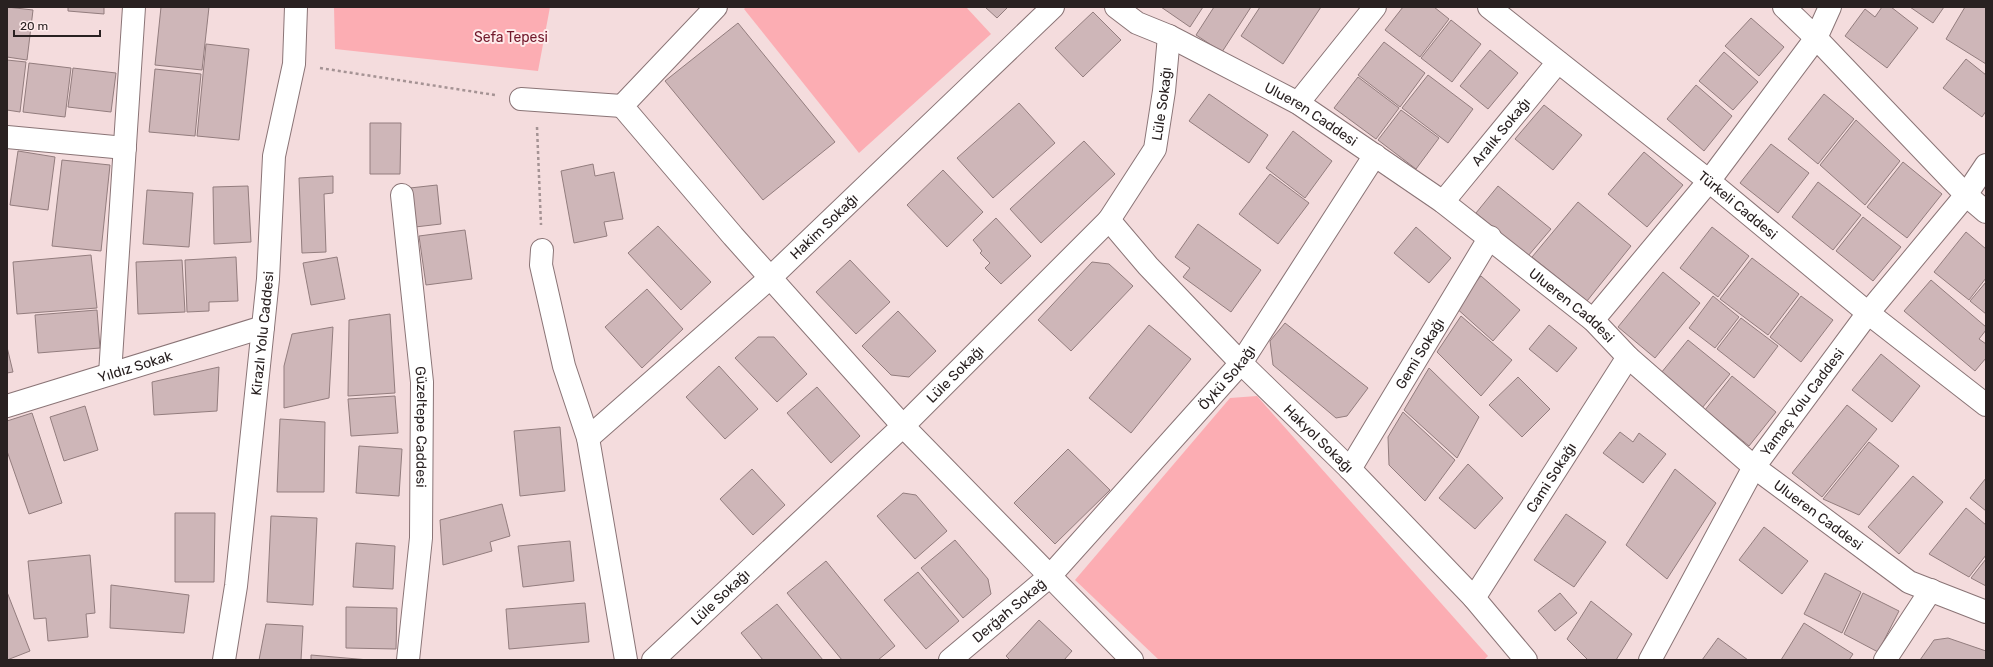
<svg xmlns="http://www.w3.org/2000/svg" width="1993" height="667" font-family="Rubik,sans-serif">
	<rect width="100%" height="100%" fill="#f4dcdd"/>
	<g fill="#fcadb3">
		<polygon points="334,7 550,7 538,71 335,49"/>
		<polygon points="746,7 966,7 991,34 859,153 744,9"/>
		<polygon points="1257,396 1488,656 1484,660 1159,660 1075,580 1230,398"/>
	</g>
	<g fill="#ceb6b8" stroke="#937d7e">
		<polygon points="7,7 33,10 27,60 7,57"/>
		<polygon points="68,7 104,7 104,14 68,11"/>
		<polygon points="161,7 209,7 202,70 155,65"/>
		<polygon points="985,7 1008,7 997,18"/>
		<polygon points="1161,7 1203,7 1190,27"/>
		<polygon points="1214,7 1251,7 1222,52 1196,35"/>
		<polygon points="1260,7 1321,7 1283,64 1241,36"/>
		<polygon points="1403,7 1434,7 1449,19 1420,57 1385,30"/>
		<polygon points="1882,7 1891,7 1918,28 1887,68 1845,36 1865,9 1875,17"/>
		<polygon points="1910,7 1944,7 1933,23"/>
		<polygon points="1965,7 1986,7 1986,64 1946,39"/>
		<polygon points="1093,12 1121,40 1083,77 1055,48"/>
		<polygon points="1751,18 1784,47 1759,76 1725,46"/>
		<polygon points="1451,20 1481,44 1452,82 1421,58"/>
		<polygon points="738,23 835,142 763,200 665,81"/>
		<polygon points="1384,42 1425,73 1400,107 1358,75"/>
		<polygon points="206,44 249,49 239,140 197,136"/>
		<polygon points="1490,50 1518,73 1488,109 1460,86"/>
		<polygon points="1724,52 1758,82 1733,110 1699,81"/>
		<polygon points="1966,59 1986,75 1986,111 1982,117 1943,88"/>
		<polygon points="7,60 26,62 20,112 7,110"/>
		<polygon points="29,63 71,68 65,117 23,112"/>
		<polygon points="73,68 116,73 111,112 68,107"/>
		<polygon points="155,69 201,74 195,136 149,132"/>
		<polygon points="1428,75 1473,109 1448,143 1402,108"/>
		<polygon points="1358,77 1399,108 1376,139 1334,108"/>
		<polygon points="1696,85 1732,116 1704,151 1667,119"/>
		<polygon points="1209,94 1268,135 1249,163 1189,121"/>
		<polygon points="1824,94 1854,119 1818,164 1788,139"/>
		<polygon points="1019,103 1055,143 993,198 957,158"/>
		<polygon points="1544,105 1582,135 1553,170 1515,139"/>
		<polygon points="1401,110 1439,138 1416,169 1378,140"/>
		<polygon points="1856,120 1900,161 1865,205 1820,165"/>
		<polygon points="370,123 401,123 400,174 370,174"/>
		<polygon points="1293,131 1332,161 1305,198 1266,168"/>
		<polygon points="1084,141 1115,174 1041,243 1010,209"/>
		<polygon points="1771,144 1809,173 1778,213 1740,183"/>
		<polygon points="18,151 55,157 48,210 10,205"/>
		<polygon points="1644,152 1683,185 1647,227 1608,194"/>
		<polygon points="62,160 110,165 101,251 52,246"/>
		<polygon points="1903,162 1942,194 1907,238 1867,207"/>
		<polygon points="593,164 595,176 614,172 623,219 604,222 607,236 574,243 561,171"/>
		<polygon points="943,170 983,212 947,247 907,205"/>
		<polygon points="1270,174 1309,203 1278,244 1239,214"/>
		<polygon points="333,176 333,193 324,194 326,252 302,253 299,178"/>
		<polygon points="1818,182 1861,215 1833,250 1792,217"/>
		<polygon points="437,185 441,224 415,227 410,188"/>
		<polygon points="248,186 251,242 214,244 213,187"/>
		<polygon points="1498,186 1551,229 1528,256 1476,213"/>
		<polygon points="147,190 193,193 189,247 143,244"/>
		<polygon points="1578,202 1631,246 1587,301 1532,257"/>
		<polygon points="1863,217 1901,247 1873,281 1836,251"/>
		<polygon points="996,218 1031,256 1001,284 985,268 990,263 980,253 982,251 973,240"/>
		<polygon points="1198,224 1261,270 1231,312 1183,277 1190,268 1175,257"/>
		<polygon points="658,226 711,282 681,310 628,253"/>
		<polygon points="1416,227 1451,258 1429,283 1394,253"/>
		<polygon points="1712,227 1749,256 1718,297 1680,268"/>
		<polygon points="465,230 472,279 426,285 419,236"/>
		<polygon points="1966,232 1986,249 1986,278 1969,300 1934,272"/>
		<polygon points="91,255 97,308 17,314 13,262"/>
		<polygon points="236,257 238,301 209,302 209,311 187,312 185,260"/>
		<polygon points="337,257 345,299 311,305 303,263"/>
		<polygon points="1752,258 1799,294 1768,335 1720,299"/>
		<polygon points="182,260 185,312 138,314 136,262"/>
		<polygon points="850,260 890,302 856,334 816,292"/>
		<polygon points="1092,262 1109,264 1133,286 1071,351 1038,320"/>
		<polygon points="1663,272 1700,303 1655,358 1618,327"/>
		<polygon points="1481,276 1520,310 1493,341 1454,306"/>
		<polygon points="1931,280 1986,327 1986,330 1979,339 1986,344 1986,358 1975,371 1904,311"/>
		<polygon points="1986,282 1986,314 1970,301"/>
		<polygon points="647,289 683,329 642,368 605,327"/>
		<polygon points="1713,296 1739,317 1715,348 1689,328"/>
		<polygon points="1801,296 1833,320 1801,362 1770,337"/>
		<polygon points="97,310 100,348 38,353 35,315"/>
		<polygon points="898,311 936,351 909,377 891,375 862,346"/>
		<polygon points="390,314 395,393 348,396 349,320"/>
		<polygon points="1461,316 1512,360 1481,396 1437,352"/>
		<polygon points="1741,318 1778,346 1754,378 1717,349"/>
		<polygon points="1285,323 1368,388 1347,416 1336,418 1273,365 1270,341"/>
		<polygon points="1149,325 1191,359 1131,433 1089,398"/>
		<polygon points="1549,325 1577,348 1557,372 1529,349"/>
		<polygon points="333,327 329,398 284,408 284,366 292,334"/>
		<polygon points="758,337 774,337 807,374 777,402 735,358"/>
		<polygon points="1688,340 1730,374 1702,408 1661,373"/>
		<polygon points="7,347 13,372 7,373"/>
		<polygon points="1881,354 1920,386 1892,422 1852,390"/>
		<polygon points="719,366 758,409 725,439 686,397"/>
		<polygon points="219,367 217,411 154,415 152,382"/>
		<polygon points="1429,368 1479,417 1457,458 1404,410"/>
		<polygon points="1732,376 1776,412 1749,446 1705,410"/>
		<polygon points="1518,377 1550,409 1522,437 1489,405"/>
		<polygon points="817,387 860,436 831,463 787,413"/>
		<polygon points="395,396 398,433 351,436 348,399"/>
		<polygon points="1847,405 1877,429 1822,497 1792,473"/>
		<polygon points="85,406 98,450 64,461 50,417"/>
		<polygon points="1403,412 1455,460 1425,501 1389,465 1388,437"/>
		<polygon points="32,413 62,503 29,514 7,451 7,421"/>
		<polygon points="280,419 325,422 324,492 277,492"/>
		<polygon points="560,427 565,491 520,496 514,431"/>
		<polygon points="1620,432 1633,442 1639,433 1666,454 1643,483 1603,453"/>
		<polygon points="1869,442 1899,466 1859,515 1823,499"/>
		<polygon points="359,446 402,449 399,496 356,493"/>
		<polygon points="1068,449 1110,490 1055,544 1014,503"/>
		<polygon points="1468,464 1503,498 1475,529 1439,498"/>
		<polygon points="752,469 785,505 753,535 720,499"/>
		<polygon points="1675,469 1716,503 1667,579 1626,545"/>
		<polygon points="1913,476 1943,502 1899,554 1868,527"/>
		<polygon points="1986,478 1986,511 1970,498"/>
		<polygon points="903,493 916,495 947,531 915,559 877,516"/>
		<polygon points="502,504 510,536 490,542 492,551 443,565 440,520"/>
		<polygon points="1966,508 1986,525 1986,555 1969,577 1929,554"/>
		<polygon points="175,513 215,513 214,582 175,582"/>
		<polygon points="1566,514 1606,542 1574,587 1534,560"/>
		<polygon points="271,516 317,518 313,605 267,602"/>
		<polygon points="1764,527 1808,561 1782,594 1739,560"/>
		<polygon points="955,540 988,579 991,594 963,618 921,568"/>
		<polygon points="570,541 574,581 523,587 518,546"/>
		<polygon points="356,543 395,546 393,589 353,587"/>
		<polygon points="90,555 95,613 86,614 88,637 48,641 46,618 34,619 28,561"/>
		<polygon points="1986,559 1986,586 1971,578"/>
		<polygon points="826,561 895,646 878,660 842,660 787,593"/>
		<polygon points="918,572 959,621 926,649 884,600"/>
		<polygon points="1825,573 1861,592 1842,633 1804,614"/>
		<polygon points="111,585 189,595 184,633 110,628"/>
		<polygon points="7,592 30,651 7,660"/>
		<polygon points="1560,593 1577,613 1555,631 1538,611"/>
		<polygon points="1863,593 1899,611 1878,652 1844,634"/>
		<polygon points="1591,601 1632,634 1616,660 1588,660 1567,639"/>
		<polygon points="585,603 589,642 509,649 506,609"/>
		<polygon points="777,604 823,660 763,660 741,633"/>
		<polygon points="346,607 397,608 396,649 346,648"/>
		<polygon points="1039,620 1072,651 1064,660 1010,660 1006,656"/>
		<polygon points="1804,623 1853,654 1849,660 1781,660"/>
		<polygon points="266,624 303,626 301,660 259,660"/>
		<polygon points="1718,638 1748,660 1702,660"/>
		<polygon points="1948,638 1986,651 1986,660 1920,660 1934,640"/>
		<polygon points="311,655 369,660 311,660"/>
	</g>
	<g fill="none" stroke-linecap="round" stroke-linejoin="round">
		<defs>
			<g id="street">
				<path id="s1" d="M1116,7L1137,23L1169,36L1298,103L1443,202L1593,320L1628,357L1754,467L1909,582L1986,612"/>
				<polyline points="1784,7 1816,38 1830,7"/>
				<polyline points="521,99 622,106"/>
				<polyline points="1298,103 1375,7"/>
				<polyline points="7,137 125,148"/>
				<path id="s2" d="M402,195L422,382L421,538L408,660"/>
				<path id="s3" d="M1443,202L1558,62"/>
				<path id="s4" d="M1109,220L1148,266L1241,363L1350,469L1474,598L1526,660"/>
				<polyline points="542,250 541,265 564,366 588,438 626,660"/>
				<polyline points="1593,320 1709,181 1816,38 1966,195 1986,212"/>
				<polyline points="110,374 134,7"/>
				<path id="s5" d="M7,406L263,327"/>
				<path id="s6" d="M588,438L770,278L1053,7"/>
				<path id="s7" d="M1350,469L1490,237"/>
				<path id="s8" d="M1050,576L1241,363L1375,155"/>
				<path id="s9" d="M1474,598L1628,357"/>
				<path id="s10" d="M224,660L236,586L263,327L268,279L274,156L294,64L296,7"/>
				<path id="s11" d="M653,660L903,426L1109,220L1155,149L1164,91L1169,36"/>
				<path id="s12" d="M1650,660L1754,467L1868,313L1966,195L1986,165"/>
				<polyline points="1885,660 1931,590"/>
			</g>
			<g id="secondary">
				<polyline points="716,7 622,106 733,236 903,426 1132,660"/>
				<path id="s13" d="M1489,7L1709,181L1868,313L1986,405"/>
				<path id="s14" d="M950,660L1050,576"/>
			</g>
		</defs>
		<use href="#street" stroke="#8a7476" stroke-width="24"/>
		<use href="#secondary" stroke="#8a7476" stroke-width="24"/>
		<g stroke="#a59394" stroke-width="2.5" stroke-dasharray="3 3" stroke-linecap="butt">
			<polyline points="320,68 495,95"/>
			<polyline points="537,127 541,225"/>
		</g>
		<use href="#street" stroke="#fff" stroke-width="22"/>
		<use href="#secondary" stroke="#fff" stroke-width="22"/>
	</g>
	<g text-anchor="middle" dominant-baseline="central" stroke-width="4" stroke-linejoin="round" paint-order="stroke">
		<g font-size="14" fill="#72182b" stroke="#feebeb">
			<text x="511" y="37">Sefa Tepesi</text>
		</g>
		<g font-size="14" fill="#292121" stroke="#feebeb">
			<text stroke="none"><textPath href="#s11" startOffset="764">Lüle Sokağı</textPath></text>
			<text stroke="none"><textPath href="#s1" startOffset="223">Ulueren Caddesi</textPath></text>
			<text stroke="none"><textPath href="#s3" startOffset="91">Aralık Sokağı</textPath></text>
			<text stroke="none"><textPath href="#s13" startOffset="318">Türkeli Caddesi</textPath></text>
			<text stroke="none"><textPath href="#s6" startOffset="317">Hakim Sokağı</textPath></text>
			<text stroke="none"><textPath href="#s1" startOffset="547">Ulueren Caddesi</textPath></text>
			<text stroke="none"><textPath href="#s10" startOffset="329">Kirazlı Yolu Caddesi</textPath></text>
			<text stroke="none"><textPath href="#s7" startOffset="135">Gemi Sokağı</textPath></text>
			<text stroke="none"><textPath href="#s5" startOffset="134">Yıldız Sokak</textPath></text>
			<text stroke="none"><textPath href="#s11" startOffset="416">Lüle Sokağı</textPath></text>
			<text stroke="none"><textPath href="#s8" startOffset="266">Öykü Sokağı</textPath></text>
			<text stroke="none"><textPath href="#s12" startOffset="300">Yamaç Yolu Caddesi</textPath></text>
			<text stroke="none"><textPath href="#s2" startOffset="233">Güzeltepe Caddesi</textPath></text>
			<text stroke="none"><textPath href="#s4" startOffset="303">Hakyol Sokağı</textPath></text>
			<text stroke="none"><textPath href="#s9" startOffset="143">Cami Sokağı</textPath></text>
			<text stroke="none"><textPath href="#s1" startOffset="871">Ulueren Caddesi</textPath></text>
			<text stroke="none"><textPath href="#s11" startOffset="92">Lüle Sokağı</textPath></text>
			<text stroke="none"><textPath href="#s14" startOffset="77">Derğah Sokağ</textPath></text>
		</g>
	</g>
	<rect width="1993" height="667" fill="none" stroke="#292121" stroke-width="16"/>
	<path d="M14 30v6h86v-6" fill="none" stroke="#292121" stroke-width="2"/>
	<text x="20" y="30" font-size="12" fill="#292121" stroke="#feebeb" stroke-width="3" paint-order="stroke">20 m</text>
</svg>
